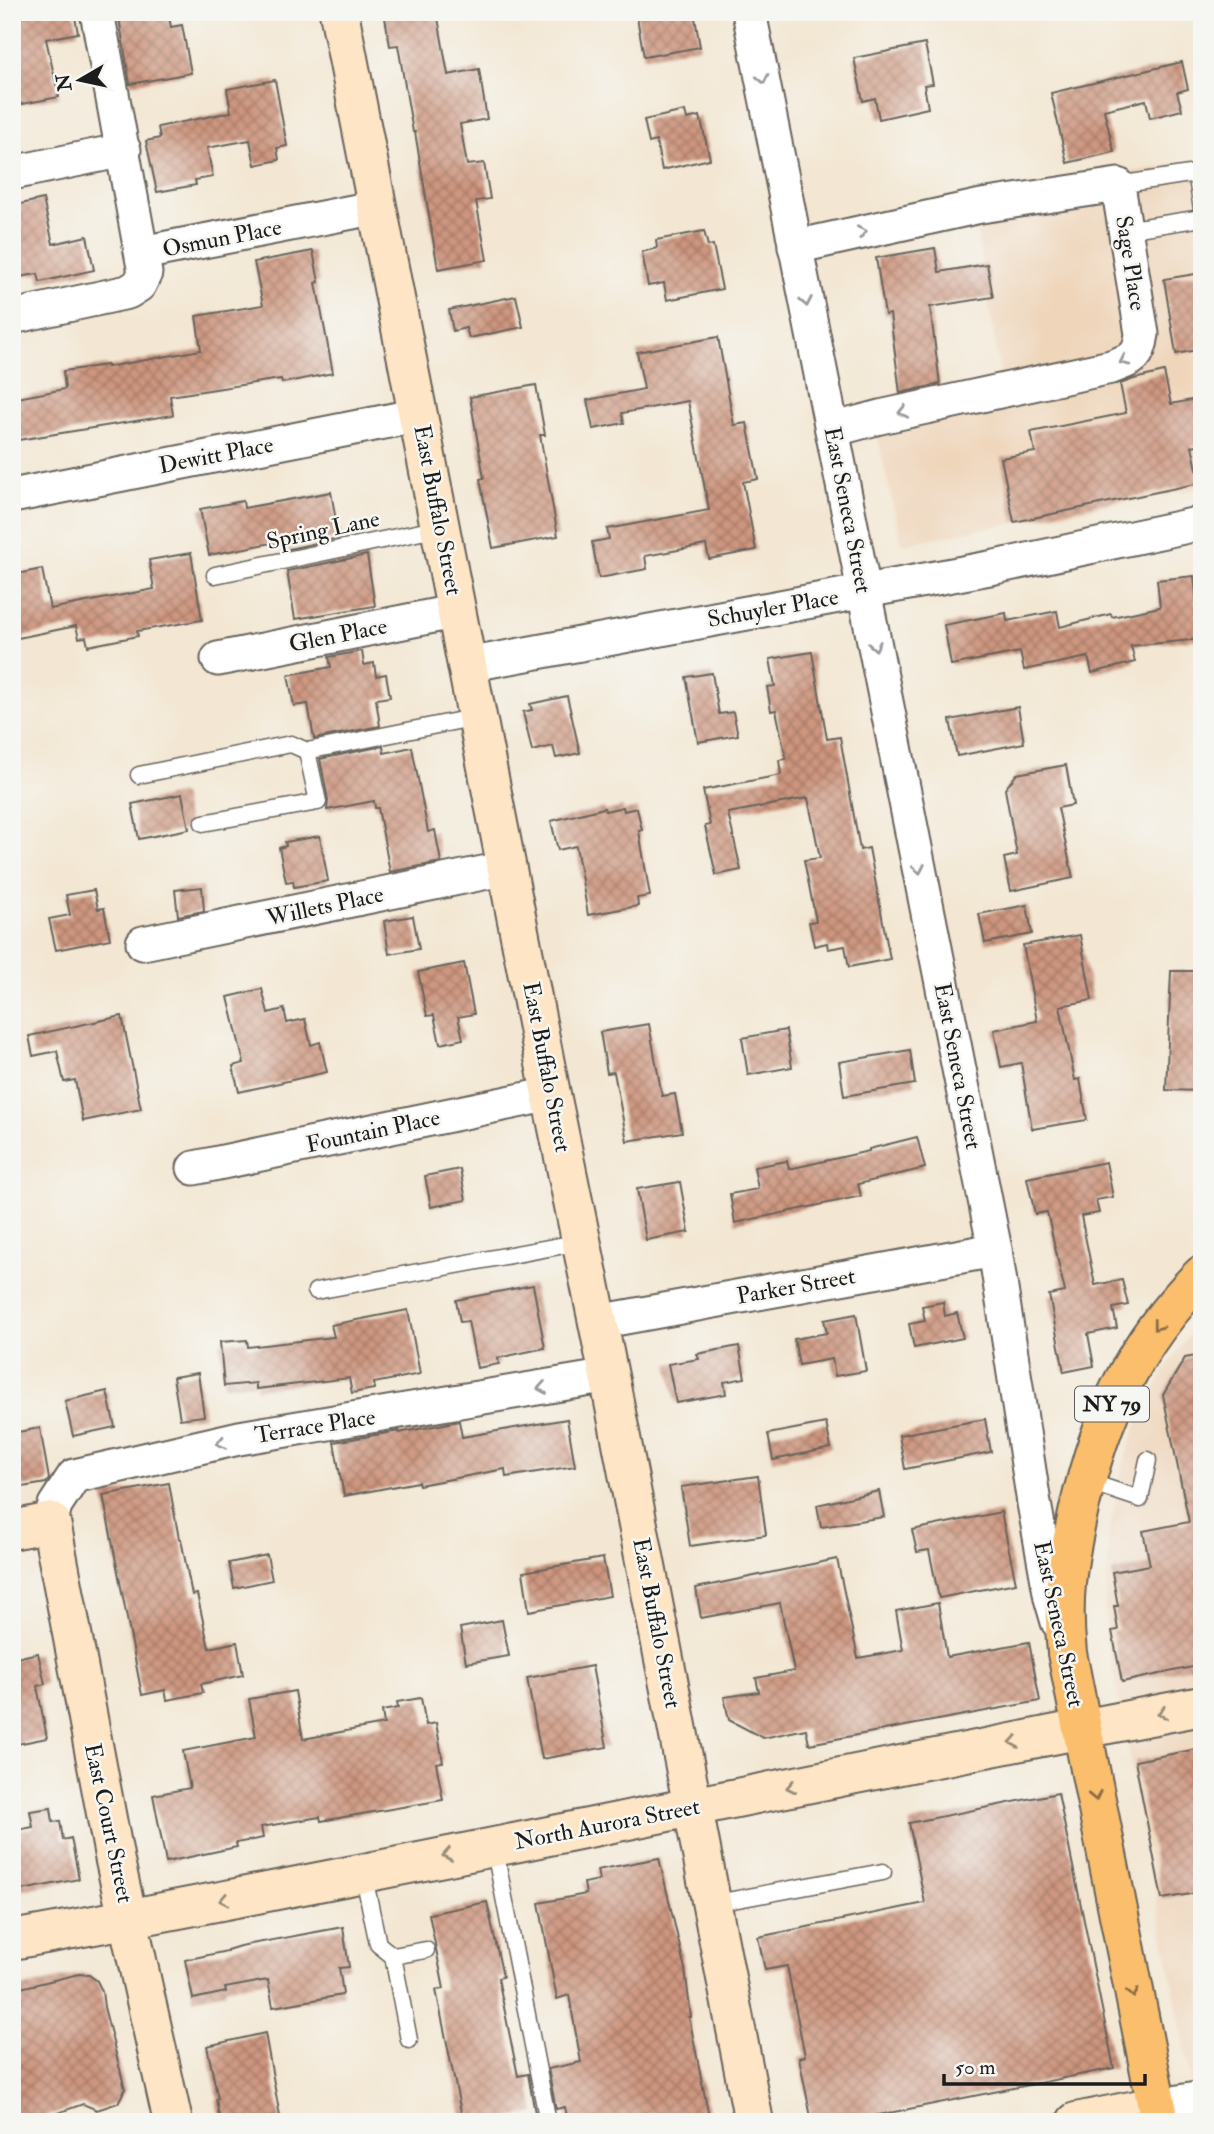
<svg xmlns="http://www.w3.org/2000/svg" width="1214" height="2134" font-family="'IM FELL Double Pica',serif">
	<defs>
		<pattern id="building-cross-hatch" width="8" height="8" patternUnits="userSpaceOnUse" patternTransform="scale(1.75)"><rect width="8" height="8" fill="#ce967f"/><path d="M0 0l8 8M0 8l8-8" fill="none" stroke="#a67a67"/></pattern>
	</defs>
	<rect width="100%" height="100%" fill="#f6f6f2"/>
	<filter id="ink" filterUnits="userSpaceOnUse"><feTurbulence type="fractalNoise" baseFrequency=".0143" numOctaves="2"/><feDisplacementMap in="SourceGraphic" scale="14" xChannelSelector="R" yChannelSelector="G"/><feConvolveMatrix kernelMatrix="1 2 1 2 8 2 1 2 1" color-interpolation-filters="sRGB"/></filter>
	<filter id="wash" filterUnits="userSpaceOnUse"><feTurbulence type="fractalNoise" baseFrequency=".00686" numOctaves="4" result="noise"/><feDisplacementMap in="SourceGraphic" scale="28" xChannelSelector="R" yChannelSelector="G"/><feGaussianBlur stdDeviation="1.57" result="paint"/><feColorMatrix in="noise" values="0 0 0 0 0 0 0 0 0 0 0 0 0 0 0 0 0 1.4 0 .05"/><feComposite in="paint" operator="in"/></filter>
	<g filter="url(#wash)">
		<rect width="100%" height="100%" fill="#f3e7d3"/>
		<g fill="#efd6bb">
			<polygon points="1202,160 1202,488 902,544 871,409 1002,382 971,198"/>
			<polygon points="1202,1315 1202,2122 1199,2122 1106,1635 1105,1606 1109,1536 1117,1490 1125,1459 1140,1416 1164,1371"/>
		</g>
		<g id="blocks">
			<g fill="url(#building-cross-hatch)">
				<polygon points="12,12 74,12 78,33 46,39 59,97 12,106"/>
				<polygon points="118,12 168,12 171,27 182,25 191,73 130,84"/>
				<polygon points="384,12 437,12 448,75 479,69 487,119 460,124 467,165 484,163 490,199 476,201 487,260 438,269 415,132 413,132 398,45 390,46"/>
				<polygon points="636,12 694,12 700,47 644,57"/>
				<polygon points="925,44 933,84 924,85 928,108 879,119 875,98 863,101 854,58"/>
				<polygon points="1182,62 1188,89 1177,92 1182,110 1150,118 1146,100 1104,110 1114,152 1067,163 1051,93"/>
				<polygon points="275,80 287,146 277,148 279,160 255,165 250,140 207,148 213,177 195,180 196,185 157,192 146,141 160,138 158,127 231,112 227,89"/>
				<polygon points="685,111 687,119 700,116 710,159 662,170 656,141 649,143 644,120"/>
				<polygon points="43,199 53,244 87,236 94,270 40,282 38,274 12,278 12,206"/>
				<polygon points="704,231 708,246 713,245 722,289 667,300 664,283 648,286 642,252 657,248 656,240"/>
				<polygon points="935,248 939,272 987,264 993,297 930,307 940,384 900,393 890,314 885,315 876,258"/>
				<polygon points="313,251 319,282 316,283 333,373 282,383 281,379 170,396 173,415 12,441 12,399 65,389 63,371 107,365 107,367 201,350 196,316 263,305 254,262"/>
				<polygon points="1202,273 1202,349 1176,354 1164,279"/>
				<polygon points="516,296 523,327 469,338 466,328 453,331 449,310"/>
				<polygon points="718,337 734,425 747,423 758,479 743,482 756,550 709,559 706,545 645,556 647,569 599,578 592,542 609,539 607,529 709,510 688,401 622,413 624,423 593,429 587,400 644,389 637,352"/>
				<polygon points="1164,372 1171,404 1202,398 1202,444 1192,446 1200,483 1014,522 1001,458 1035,452 1031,432 1126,413 1120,384 1134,379"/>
				<polygon points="536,385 545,435 540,435 558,536 493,548 480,479 484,478 470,397"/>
				<polygon points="331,492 339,538 284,550 282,541 209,555 200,509 243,501 244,508"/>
				<polygon points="191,553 202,620 137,631 138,636 88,646 86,637 79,638 76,626 18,638 12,610 12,575 42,569 50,609 154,589 149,560"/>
				<polygon points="367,555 375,606 295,619 287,571"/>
				<polygon points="1194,576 1201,639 1131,646 1135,662 1092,673 1088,657 1024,670 1020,652 951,665 944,625 1006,613 1007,621 1057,611 1060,627 1111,614 1112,617 1160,607 1157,580"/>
				<polygon points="362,651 364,665 374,663 376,676 386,674 390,697 376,699 380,726 314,739 308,704 294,706 288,675 331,667 329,657"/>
				<polygon points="812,652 827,739 840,737 860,850 869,848 890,959 849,967 845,946 828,949 827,943 814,946 809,922 816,921 804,860 820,858 808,798 728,813 741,870 716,875 705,826 710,825 703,790 781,775 779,760 786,759 776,710 771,711 767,687 775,686 770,659"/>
				<polygon points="712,673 719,714 733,712 738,735 698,742 686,677"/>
				<polygon points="567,696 580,753 556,758 553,746 532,751 523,712 532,710 530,704"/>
				<polygon points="1018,707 1024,743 957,756 950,720"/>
				<polygon points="383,746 384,753 412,747 428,832 435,830 441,862 390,872 378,808 375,808 374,801 327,810 328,800 320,759"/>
				<polygon points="1066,765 1073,805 1058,808 1073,878 1011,891 1004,858 1017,855 1005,789 1017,774"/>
				<polygon points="182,794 189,829 139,839 132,804"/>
				<polygon points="623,807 624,811 637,808 642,830 639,831 650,896 637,898 638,906 588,915 576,846 558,850 551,821 604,808 605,811"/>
				<polygon points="320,836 328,881 294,887 293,881 286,882 279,848 286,846 285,842"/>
				<polygon points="202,887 204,911 178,916 175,890"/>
				<polygon points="94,890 98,909 104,908 110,939 56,950 49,919 70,915 66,895"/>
				<polygon points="1027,905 1032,934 985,943 979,914"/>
				<polygon points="413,916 419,949 389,954 384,921"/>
				<polygon points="1080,935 1092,1000 1060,1006 1075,1080 1080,1079 1087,1120 1032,1129 1021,1063 1001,1067 994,1030 1037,1021 1023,945"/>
				<polygon points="464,963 474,1014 458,1017 463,1039 440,1044 434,1015 427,1016 418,972"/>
				<polygon points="1171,971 1202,971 1202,1091 1166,1090"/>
				<polygon points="262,989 268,1013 284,1009 287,1023 305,1019 311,1045 320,1042 327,1072 239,1092 233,1066 244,1063 228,997"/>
				<polygon points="122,1016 141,1109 83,1121 75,1080 64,1082 57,1051 33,1056 29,1036"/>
				<polygon points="649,1024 662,1096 675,1094 682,1132 627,1141 614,1072 607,1073 600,1032"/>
				<polygon points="786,1030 792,1067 748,1075 742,1038"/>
				<polygon points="910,1050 915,1084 844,1096 839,1062"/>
				<polygon points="917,1137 925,1168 858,1184 861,1196 735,1223 730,1194 758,1189 754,1167 787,1161 789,1169 869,1151 869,1149"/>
				<polygon points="1106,1162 1113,1197 1096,1200 1099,1213 1081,1216 1095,1285 1122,1280 1128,1305 1113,1308 1117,1328 1088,1334 1094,1366 1064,1372 1049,1295 1065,1292 1047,1212 1035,1214 1027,1178"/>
				<polygon points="460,1169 466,1200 431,1207 425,1176"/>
				<polygon points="680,1182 689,1232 646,1240 637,1189"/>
				<polygon points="533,1285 545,1348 498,1358 499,1364 477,1368 468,1321 460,1322 456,1300"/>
				<polygon points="943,1302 945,1316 957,1313 963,1338 914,1348 909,1324 925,1321 922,1306"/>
				<polygon points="408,1310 420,1374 374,1383 374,1389 352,1393 349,1378 256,1389 256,1383 224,1386 220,1342 247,1340 248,1347 334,1337 331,1325"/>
				<polygon points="856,1314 866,1371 835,1376 832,1359 799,1365 794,1339 827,1333 824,1320"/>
				<polygon points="739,1346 745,1378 724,1382 726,1394 676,1403 668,1364 699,1359 697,1354"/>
				<polygon points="1202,1355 1202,1665 1122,1682 1112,1631 1118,1630 1114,1606 1118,1606 1112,1572 1150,1565 1143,1531 1189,1522 1163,1395 1185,1358"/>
				<polygon points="198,1373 204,1416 180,1419 173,1377"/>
				<polygon points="107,1391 115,1427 73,1436 65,1401"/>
				<polygon points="567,1419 575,1466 506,1477 505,1469 419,1485 418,1482 344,1496 334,1442 399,1431 399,1433 459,1421 462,1437"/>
				<polygon points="985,1419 991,1452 905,1469 899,1435"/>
				<polygon points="826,1423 831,1448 773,1460 768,1434"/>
				<polygon points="40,1428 49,1479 46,1483 16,1488 12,1465 12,1433"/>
				<polygon points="758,1476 766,1535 690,1546 681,1487"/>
				<polygon points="169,1483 179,1539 181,1539 192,1595 197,1594 209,1648 237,1642 243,1675 201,1684 203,1693 167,1700 165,1690 142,1695 103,1495"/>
				<polygon points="879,1491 884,1517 821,1527 817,1505"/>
				<polygon points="1001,1512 1016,1583 939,1598 929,1550 917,1552 912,1530"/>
				<polygon points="267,1555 272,1580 234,1588 229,1563"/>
				<polygon points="603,1558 610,1596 529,1611 523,1572"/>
				<polygon points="837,1559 858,1658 903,1650 896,1611 938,1603 947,1657 1029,1642 1040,1701 809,1744 806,1729 763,1738 729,1720 724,1697 759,1692 756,1678 794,1671 780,1603 701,1618 696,1588"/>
				<polygon points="502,1620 509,1656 466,1663 460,1628"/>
				<polygon points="38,1653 45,1684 37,1686 47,1738 12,1745 12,1659"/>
				<polygon points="592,1666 607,1747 542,1759 527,1678"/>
				<polygon points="295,1691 303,1739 384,1724 382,1711 398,1708 397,1702 421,1698 426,1725 436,1723 443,1762 436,1763 443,1800 321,1821 320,1817 261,1827 263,1838 236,1843 237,1847 166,1862 153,1795 190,1788 183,1751 256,1737 249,1699"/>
				<polygon points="1202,1748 1202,1892 1162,1899 1135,1761"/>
				<polygon points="1058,1793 1114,2068 844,2122 812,2122 799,2058 805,2056 787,1966 765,1970 758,1937 925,1903 909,1823"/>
				<polygon points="51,1808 53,1822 60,1821 63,1840 71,1838 79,1879 12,1892 12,1831 33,1827 30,1811"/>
				<polygon points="659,1858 685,1969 691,2017 689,2017 710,2122 568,2122 565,2107 556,2109 548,2069 581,2062 569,1995 557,1999 539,1903 586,1894 584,1883 599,1880 597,1870"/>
				<polygon points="487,1902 503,1977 498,1978 518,2076 528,2074 535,2113 491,2122 463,2122 436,1990 444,1989 429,1914"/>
				<polygon points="343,1927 349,1967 339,1968 343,1993 342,1995 273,2007 268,1980 225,1988 226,1992 193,1999 185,1960 227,1951 227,1950 240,1946"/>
				<polygon points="79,1974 89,1975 97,1981 102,1991 104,2007 125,2089 118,2103 97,2110 83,2104 35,2121 28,2118 12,2122 12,1990"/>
				<polygon points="265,2033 281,2122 220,2122 216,2099 218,2099 207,2046"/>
			</g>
		</g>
	</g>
	<g filter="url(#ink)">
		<use href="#blocks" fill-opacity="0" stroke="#67635c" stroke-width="2"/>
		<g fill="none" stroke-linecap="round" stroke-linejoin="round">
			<defs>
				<g id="lane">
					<polyline points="1118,185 1196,173 1202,209"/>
					<polyline points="1125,230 1202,218"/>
					<polyline points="215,575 440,528"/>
					<polyline points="139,775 291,744 307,751 477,717"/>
					<polyline points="203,823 318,802 307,751"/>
					<polyline points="316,1291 581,1242"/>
					<polyline points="1086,1481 1140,1499 1148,1460"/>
					<polyline points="494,1846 548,2122"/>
					<polyline points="363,1872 378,1944 393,1956 409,2040"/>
					<polyline points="711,1904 883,1872"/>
					<polyline points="393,1956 426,1950"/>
				</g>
				<g id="street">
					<polyline points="749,12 995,1250 1034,1503 1051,1598 1058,1622"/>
					<polyline points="12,173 124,150"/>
					<path d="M795,247L981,206L1118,185L1142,334C1139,358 1133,359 1111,367L880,417L832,430"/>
					<polyline points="142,253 378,207"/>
					<polyline points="12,317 128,292 139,285 145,273 97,12"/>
					<polyline points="12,496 419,415"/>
					<polyline points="218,659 458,611"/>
					<polyline points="467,665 995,567 1202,523"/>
					<polyline points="143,943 507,868"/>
					<polyline points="194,1168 551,1094"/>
					<polyline points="598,1322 995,1250"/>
					<polyline points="51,1522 55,1505 74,1476 239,1438 609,1376"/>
					<polyline points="1156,2106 1202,2098"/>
				</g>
				<g id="secondary">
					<polyline points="339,12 551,1094 609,1376 754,2122"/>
					<polyline points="12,1530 51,1522 115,1861 173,2122"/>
					<path d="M12,1940C410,1868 805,1781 1202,1706"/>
					<polyline points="1076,2122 1156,2106"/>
				</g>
				<path id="highway" d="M1160,2122L1067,1653C1061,1598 1067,1563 1079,1509C1101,1415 1133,1344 1202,1275"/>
			</defs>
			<use href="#lane" stroke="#67635c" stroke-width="19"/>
			<use href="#street" stroke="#67635c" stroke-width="37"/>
			<use href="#secondary" stroke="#67635c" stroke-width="42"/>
			<use href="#highway" stroke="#67635c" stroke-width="42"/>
			<use href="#lane" stroke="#fff" stroke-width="16"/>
			<use href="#street" stroke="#fff" stroke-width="33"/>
			<use href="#secondary" stroke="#fde5c5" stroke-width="38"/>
			<use href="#highway" stroke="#fabe6d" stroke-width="38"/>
		</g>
		<defs><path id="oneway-chevron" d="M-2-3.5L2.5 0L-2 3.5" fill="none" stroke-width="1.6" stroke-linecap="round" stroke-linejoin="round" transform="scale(1.75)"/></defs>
		<g stroke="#999">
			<use href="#oneway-chevron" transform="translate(763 79) rotate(79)"/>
			<use href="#oneway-chevron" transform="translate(862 232) rotate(-12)"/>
			<use href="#oneway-chevron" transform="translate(806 302) rotate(79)"/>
			<use href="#oneway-chevron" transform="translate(1124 361) rotate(155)"/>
			<use href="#oneway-chevron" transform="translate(903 412) rotate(167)"/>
			<use href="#oneway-chevron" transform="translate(875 646) rotate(79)"/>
			<use href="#oneway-chevron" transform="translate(919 869) rotate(79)"/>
			<use href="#oneway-chevron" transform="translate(542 1388) rotate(170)"/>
			<use href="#oneway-chevron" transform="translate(221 1443) rotate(167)"/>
		</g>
		<g stroke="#8b6d44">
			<use href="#oneway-chevron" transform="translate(1157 1326) rotate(127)"/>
			<use href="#oneway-chevron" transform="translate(1095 1796) rotate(78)"/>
			<use href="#oneway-chevron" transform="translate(1133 1993) rotate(79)"/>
		</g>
		<g stroke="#988b79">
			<use href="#oneway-chevron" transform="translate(1162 1713) rotate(169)"/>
			<use href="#oneway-chevron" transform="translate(1014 1742) rotate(170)"/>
			<use href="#oneway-chevron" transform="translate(791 1787) rotate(168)"/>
			<use href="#oneway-chevron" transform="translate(447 1855) rotate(169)"/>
			<use href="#oneway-chevron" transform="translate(224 1900) rotate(169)"/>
		</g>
	</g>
	<g text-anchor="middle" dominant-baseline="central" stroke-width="5" stroke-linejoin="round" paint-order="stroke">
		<rect fill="#f6f6f2" stroke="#5d5d5c" stroke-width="2" x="1075" y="1386.5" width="74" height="35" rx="5"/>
		<g font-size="21" font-weight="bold" fill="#1c1c1c">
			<text x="1112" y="1404">NY 79</text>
		</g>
		<g font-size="23" fill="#1c1c1c" stroke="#f6f6f2">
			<text transform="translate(222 238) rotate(-11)">Osmun Place</text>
			<text transform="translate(1131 263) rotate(81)">Sage Place</text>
			<text transform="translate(216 455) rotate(-11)">Dewitt Place</text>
			<text transform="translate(438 510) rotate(79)">East Buffalo Street</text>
			<text transform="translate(848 510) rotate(79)">East Seneca Street</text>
			<text transform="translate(323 530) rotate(-12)">Spring Lane</text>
			<text transform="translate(773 608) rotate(-10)">Schuyler Place</text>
			<text transform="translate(338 635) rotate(-11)">Glen Place</text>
			<text transform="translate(325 906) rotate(-12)">Willets Place</text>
			<text transform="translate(958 1066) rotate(79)">East Seneca Street</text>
			<text transform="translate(547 1067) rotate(79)">East Buffalo Street</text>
			<text transform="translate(373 1131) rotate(-12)">Fountain Place</text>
			<text transform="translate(796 1286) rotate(-10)">Parker Street</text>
			<text transform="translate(315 1426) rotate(-9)">Terrace Place</text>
			<text transform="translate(657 1623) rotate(79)">East Buffalo Street</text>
			<text transform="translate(1059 1624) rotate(78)">East Seneca Street</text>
			<text transform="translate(109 1823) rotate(78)">East Court Street</text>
			<text transform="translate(607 1824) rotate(-11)">North Aurora Street</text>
		</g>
	</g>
	<rect width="1214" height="2134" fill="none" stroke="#f6f6f2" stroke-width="42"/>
	<g transform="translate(80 80) rotate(261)" stroke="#f6f6f2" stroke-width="5" paint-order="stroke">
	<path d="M0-5L12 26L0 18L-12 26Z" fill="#1c1c1c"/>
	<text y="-10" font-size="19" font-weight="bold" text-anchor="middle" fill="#1c1c1c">N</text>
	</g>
	<path d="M944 2074v10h201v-10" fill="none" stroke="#1c1c1c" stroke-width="3.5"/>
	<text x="955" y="2074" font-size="21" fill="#1c1c1c" stroke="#f6f6f2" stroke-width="5" paint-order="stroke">50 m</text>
</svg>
